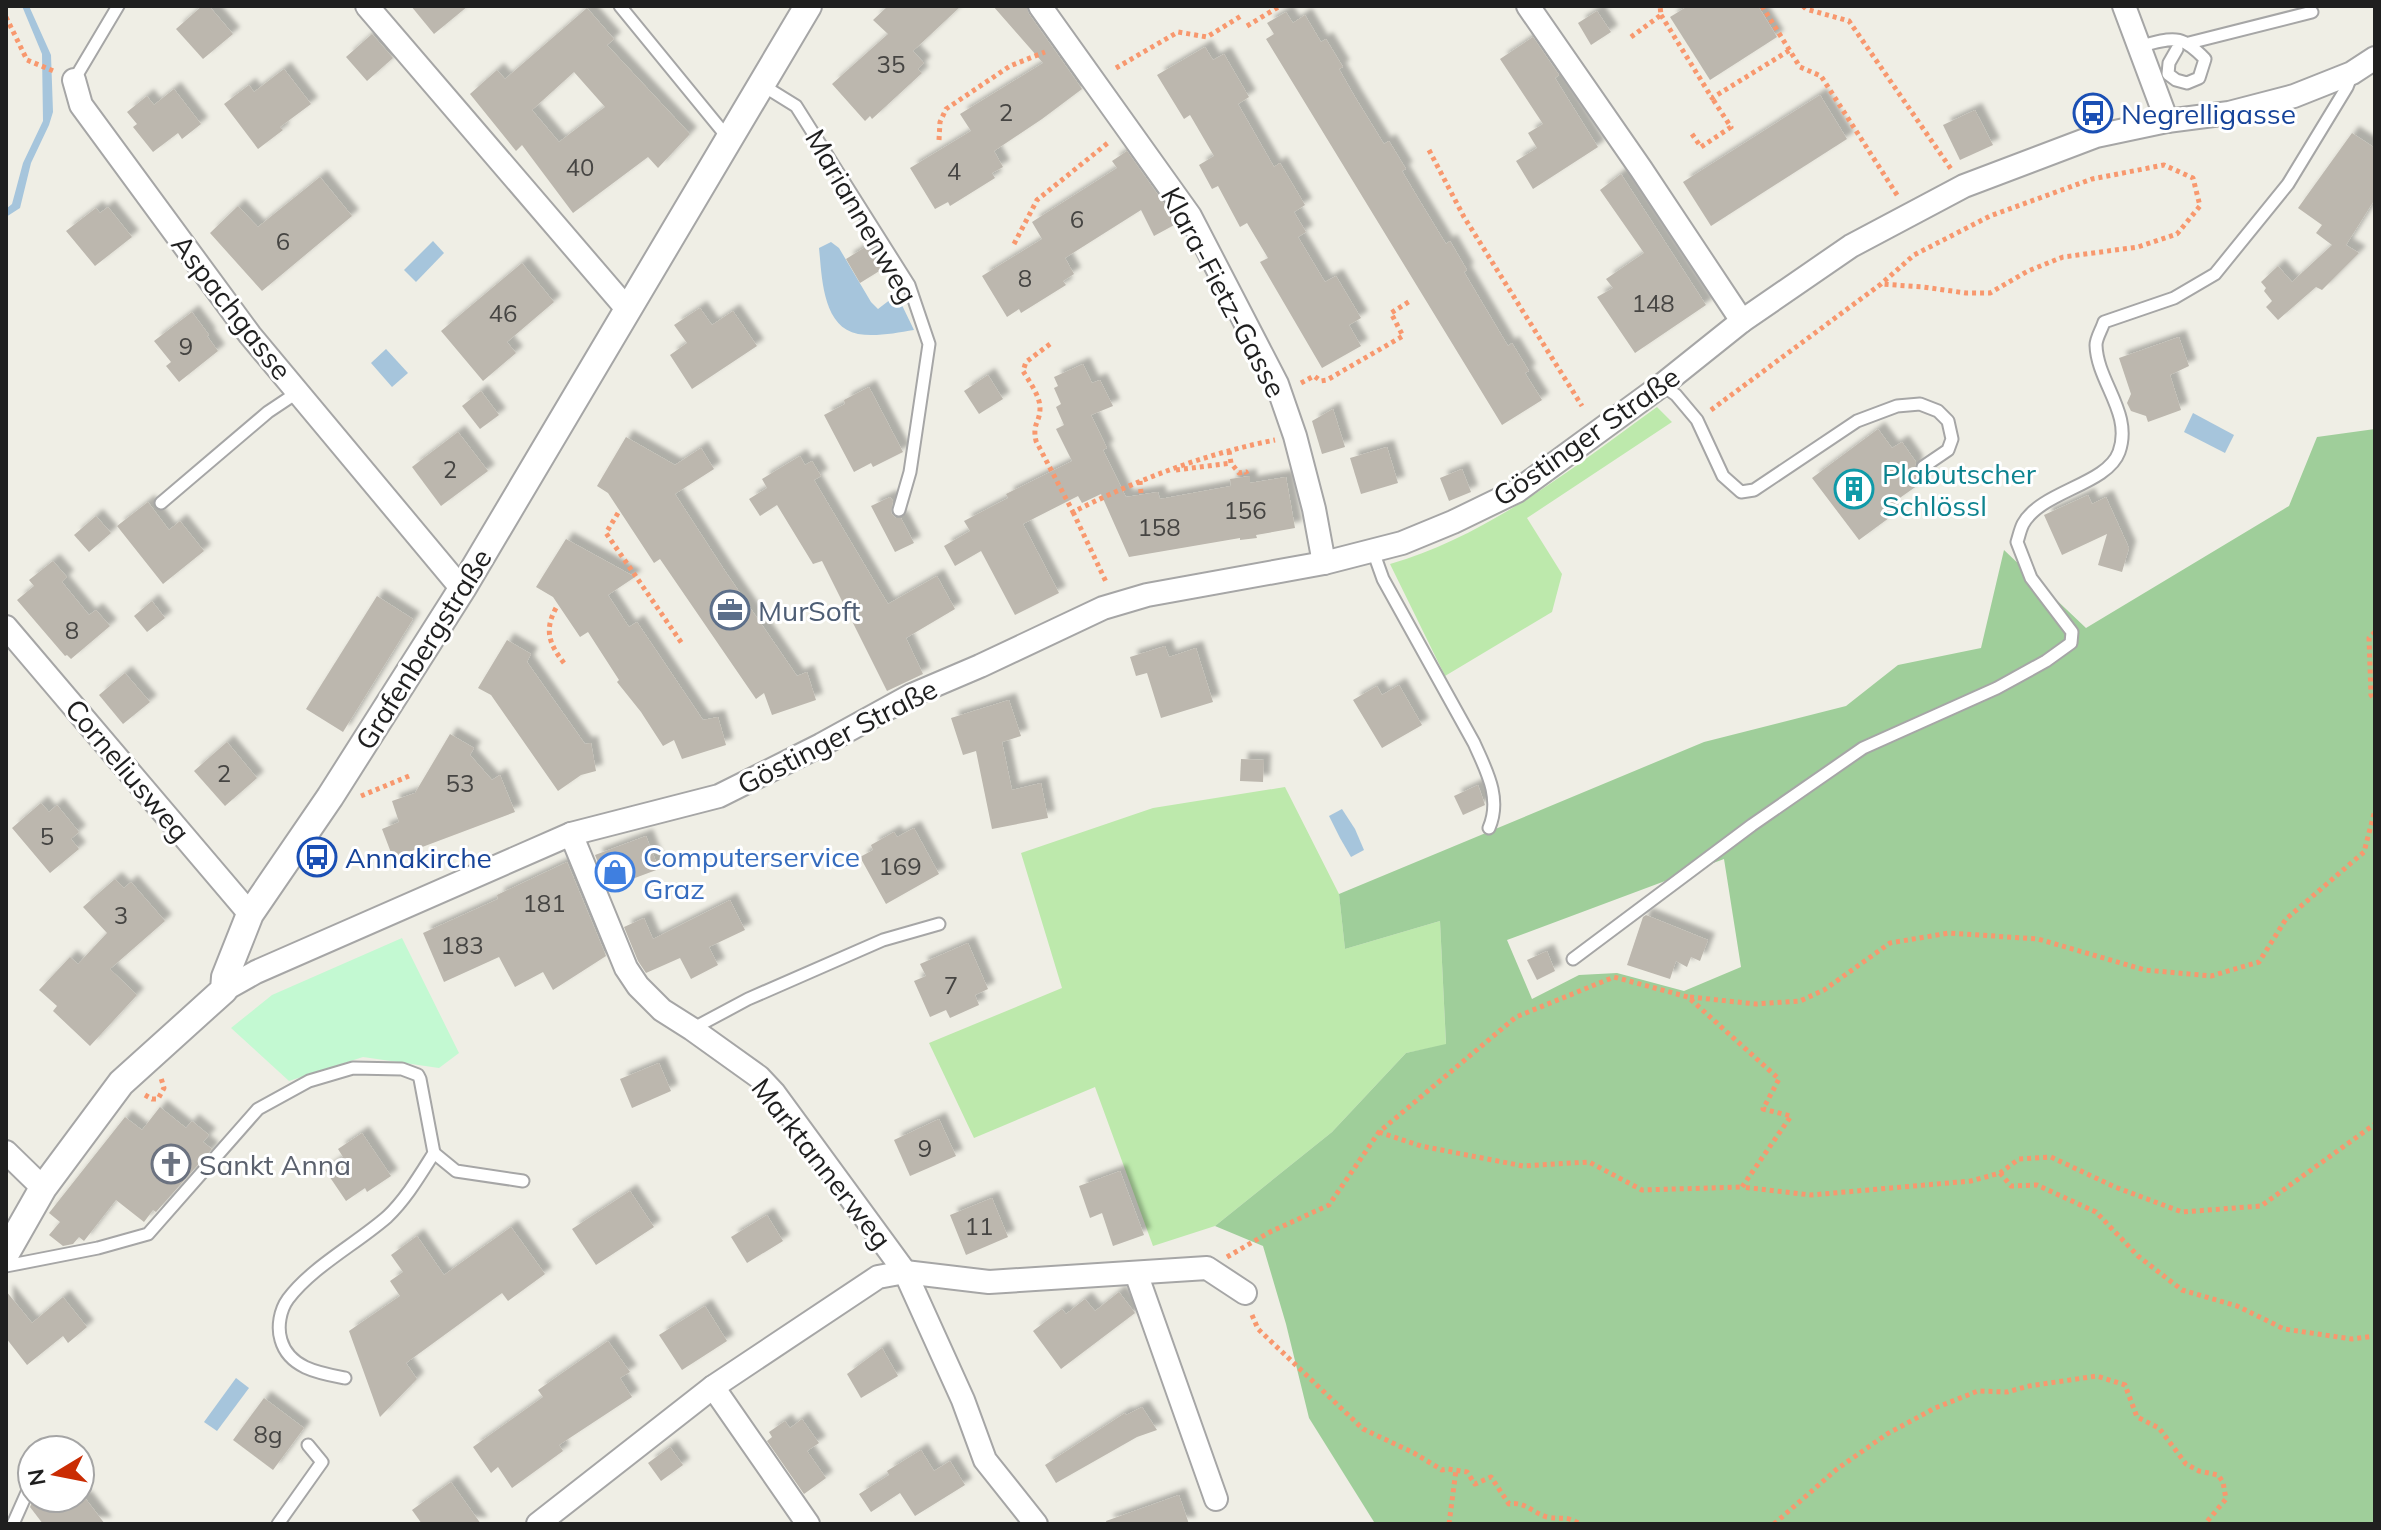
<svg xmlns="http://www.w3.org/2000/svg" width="2381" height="1530" font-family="Mulish,sans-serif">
	<defs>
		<filter id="shadow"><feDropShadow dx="7" dy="-7" stdDeviation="2" flood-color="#0004"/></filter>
	</defs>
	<rect width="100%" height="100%" fill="#efeee5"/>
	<g fill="#bde9ac">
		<path d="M1657,407L1672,422L1527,518L1562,574L1552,612L1445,676L1390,564C1490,535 1574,467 1657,407Z"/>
		<polygon points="1285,787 1339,894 1345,949 1440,921 1446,1045 1406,1053 1332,1132 1215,1226 1153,1246 1095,1087 974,1138 929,1043 1062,988 1021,853 1153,808"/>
	</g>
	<path fill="#9fce9a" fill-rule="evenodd" d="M2375,429V1524H1372L1374,1522L1309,1418L1286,1324L1263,1246L1215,1226L1332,1132L1406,1053L1446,1044L1440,921L1345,949L1339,894L1704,742L1846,706L1898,665L1981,648L2004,550L2086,628L2289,506L2317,437ZM1724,859L1741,967L1684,991L1617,973L1579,975L1532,999L1507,940Z"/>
	<polygon fill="#c3f9d2" points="402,938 459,1053 439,1068 363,1057 289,1081 231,1028 272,995"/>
	<g fill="#a6c5dc">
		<polygon points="22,6 29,6 51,55 53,112 49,125 31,163 20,208 6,217 6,209 12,204 23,163 43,121 42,54"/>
		<polygon points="433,241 444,253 416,282 404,270"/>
		<path d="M831,242L839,248L871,302L878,309L891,299L898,297L914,330C896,333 875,337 858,334C822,327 822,276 819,248Z"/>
		<polygon points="386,349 408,373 392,387 371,363"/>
		<polygon points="2193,413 2234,435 2225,453 2184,432"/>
		<polygon points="1342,809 1355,829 1364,850 1351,857 1340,838 1329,816"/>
		<polygon points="236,1378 249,1388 217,1431 204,1422"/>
	</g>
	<g fill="#bcb7ae" fill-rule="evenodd" filter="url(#shadow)">
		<polygon points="202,6 209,6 233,34 203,59 176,29"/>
		<polygon points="411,6 468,6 434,34"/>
		<polygon points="888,6 961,6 913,51 924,63 918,69 922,73 872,119 870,116 865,121 832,84 888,34 873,20"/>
		<polygon points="993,6 1026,6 1029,14 1082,89 1042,119 994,151 1003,167 992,173 995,178 950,206 948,202 935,209 910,168 971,131 960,114 1043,63"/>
		<polygon points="1688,6 1758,6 1777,37 1710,80 1670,17"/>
		<path d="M587,8L614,39L607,45L690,134L658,168L648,157L573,213L522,145L516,151L470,94L497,70L505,79ZM574,72L605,107L559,142L532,110Z"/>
		<polygon points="1597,11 1611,32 1591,45 1578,23"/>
		<polygon points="1286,12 1293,23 1305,15 1321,42 1326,39 1343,67 1339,69 1355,97 1384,144 1389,141 1406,169 1402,171 1418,198 1446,244 1450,241 1467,270 1464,272 1508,346 1512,343 1529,371 1525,373 1542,400 1502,425 1266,39 1274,34 1267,23"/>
		<polygon points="372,34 393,58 367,81 346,57"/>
		<polygon points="1533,37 1559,75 1555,78 1598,147 1533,189 1516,161 1537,148 1528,133 1543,124 1500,59"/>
		<polygon points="1205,47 1213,60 1224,54 1249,97 1238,104 1274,167 1280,163 1305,205 1294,212 1306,232 1298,237 1325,282 1336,276 1361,318 1349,325 1361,346 1322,368 1260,262 1268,258 1247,223 1240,227 1218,186 1212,189 1199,165 1214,156 1190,115 1184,119 1157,75"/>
		<polygon points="284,69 311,104 280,127 283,130 258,149 224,104 249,85 254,92"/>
		<polygon points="174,89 201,124 182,139 178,133 153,152 133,127 137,124 127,112 147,96 154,105"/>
		<polygon points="1820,95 1847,139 1711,226 1683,182"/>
		<polygon points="1975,110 1993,145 1960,160 1943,125"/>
		<polygon points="2352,133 2375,148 2375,199 2346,245 2359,253 2322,290 2316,287 2278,320 2266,307 2272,301 2264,291 2266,288 2261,282 2278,266 2292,282 2332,245 2316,233 2322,225 2298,208"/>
		<polygon points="1127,151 1168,209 1176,224 1154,236 1141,210 1065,258 1074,274 1063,281 1066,285 1021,313 1019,309 1007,317 982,276 1042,239 1032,222 1117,168 1112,161"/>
		<polygon points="1621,174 1706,305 1635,353 1597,297 1613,288 1606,279 1644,253 1600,190"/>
		<polygon points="320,177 352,216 262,291 210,233 238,206 258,227"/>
		<polygon points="108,207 132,237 95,266 66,231 96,208 100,213"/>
		<polygon points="867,246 881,270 860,283 846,259"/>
		<polygon points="522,263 554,302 507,342 516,353 483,381 441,331"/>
		<polygon points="700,308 712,325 733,311 757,346 692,389 670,355 687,343 674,325"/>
		<polygon points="192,312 209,335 207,336 218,351 179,382 166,366 171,362 154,341"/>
		<polygon points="2179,337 2189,366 2170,375 2181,410 2148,422 2146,416 2131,411 2127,403 2131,394 2119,358"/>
		<polygon points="1083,364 1092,383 1100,380 1113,406 1091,415 1107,448 1103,450 1126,497 1158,492 1160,499 1231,486 1230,479 1250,476 1250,483 1286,477 1295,528 1256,535 1257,538 1240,540 1240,538 1129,557 1101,494 1082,503 1078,496 1023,524 1059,593 1015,615 981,551 955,566 944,546 970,531 964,521 1008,498 1006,494 1072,461 1056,429 1064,425 1056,407 1061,404 1054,388 1058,386 1054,377"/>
		<polygon points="988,375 1003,399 979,414 964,391"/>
		<polygon points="869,387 903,452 873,467 871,463 854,472 824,415 845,404 844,400"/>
		<polygon points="481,391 499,415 480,429 462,406"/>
		<polygon points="1333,409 1345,447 1322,454 1312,421"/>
		<polygon points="1878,429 1892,448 1902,442 1916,462 1915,467 1916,472 1925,475 1928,478 1887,507 1893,515 1859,540 1812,478"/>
		<polygon points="458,432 488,471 441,506 412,467"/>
		<polygon points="626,437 675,465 701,448 714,469 675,494 725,571 797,676 807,672 816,700 772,715 764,693 756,699 660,559 654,563 608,493 597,486"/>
		<polygon points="1387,447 1398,483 1361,494 1350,458"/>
		<polygon points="800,456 805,465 812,461 821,476 814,480 888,604 937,576 955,609 906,638 923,674 887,691 822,561 813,564 777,505 760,516 749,499 767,488 762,479"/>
		<polygon points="1462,469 1471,492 1449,501 1440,478"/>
		<polygon points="2088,495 2092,504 2106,497 2129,548 2122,572 2098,565 2107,534 2062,555 2044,515"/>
		<polygon points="890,497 893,501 891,513 896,518 901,518 914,543 895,552 871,506"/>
		<polygon points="148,502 169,530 180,521 204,551 163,584 117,526"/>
		<polygon points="96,516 111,533 89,552 74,535"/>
		<polygon points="566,539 635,577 608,595 629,627 637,622 703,720 718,717 726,745 682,759 674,740 663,746 641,712 617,682 619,680 588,632 580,637 553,597 536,587"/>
		<polygon points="53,561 67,577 62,582 89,615 96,610 110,626 71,659 67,655 65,656 17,600 34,586 29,580"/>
		<polygon points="377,596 413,619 343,732 306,709"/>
		<polygon points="152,601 165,618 147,632 134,616"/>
		<polygon points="507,640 531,654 527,662 585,744 591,743 596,771 581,775 558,791 491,695 478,688"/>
		<polygon points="1165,646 1169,657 1196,648 1213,702 1161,718 1147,673 1136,676 1130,657"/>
		<polygon points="125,673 150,702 123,724 99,695"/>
		<polygon points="1399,685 1422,725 1382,748 1353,700 1377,686 1382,695"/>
		<polygon points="1009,700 1021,736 1002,742 1012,790 1041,783 1048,818 992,829 976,751 963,755 951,718"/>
		<polygon points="450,734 474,748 470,755 492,780 500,775 515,812 393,858 382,829 399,822 392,801 415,793"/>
		<polygon points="227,742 257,778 225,806 194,771"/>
		<polygon points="1241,759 1264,760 1263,782 1240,781"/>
		<polygon points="1478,785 1485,805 1463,815 1454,796"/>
		<polygon points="41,803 49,812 57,805 79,832 71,839 79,849 50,873 12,828"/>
		<polygon points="914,828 939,874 886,904 860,857 873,850 871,845 894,832 897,837"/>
		<polygon points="646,836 659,869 608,888 595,855"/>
		<polygon points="567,862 606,956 553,990 543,972 515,987 499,957 444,982 423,933 498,899 497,895"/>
		<polygon points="115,879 124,888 131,882 165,921 110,969 137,995 90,1046 53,1011 57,1006 39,990 70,957 78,964 107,933 83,907"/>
		<polygon points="730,900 745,930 709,947 718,965 691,979 680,958 646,973 638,961 624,927 644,918 653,939"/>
		<polygon points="1646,915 1708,940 1700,961 1691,957 1687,967 1676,961 1670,979 1627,965 1643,917"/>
		<polygon points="968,943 988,989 975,995 979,1005 950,1018 946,1010 930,1017 914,981 926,976 920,964"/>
		<polygon points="1547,951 1555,971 1537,980 1527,960"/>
		<polygon points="659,1063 671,1091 632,1108 620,1079"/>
		<polygon points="160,1107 186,1128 192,1121 209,1135 203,1142 212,1149 156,1212 153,1210 144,1222 116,1200 84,1241 79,1237 73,1244 63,1246 49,1235 60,1222 49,1213 125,1117 142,1130"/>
		<polygon points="939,1119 956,1156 910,1176 894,1140"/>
		<polygon points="362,1133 391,1176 367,1192 365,1188 346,1201 325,1170 343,1157 338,1149"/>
		<polygon points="1120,1171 1144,1235 1113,1246 1102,1213 1090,1218 1079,1186"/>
		<polygon points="630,1191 654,1227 596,1265 572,1229"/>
		<polygon points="992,1198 1008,1237 966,1255 950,1215"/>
		<polygon points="767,1215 783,1241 747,1263 731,1237"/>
		<polygon points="511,1227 545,1274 508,1301 502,1293 406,1363 417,1379 380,1417 349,1331 400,1296 390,1281 403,1272 391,1255 417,1236 444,1275"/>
		<polygon points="6,1291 32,1323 63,1297 87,1327 68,1343 63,1336 27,1365 6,1338"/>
		<polygon points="1119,1292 1135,1313 1061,1369 1033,1331 1062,1309 1066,1314 1085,1299 1095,1311"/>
		<polygon points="705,1306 727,1341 682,1370 659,1335"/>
		<polygon points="608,1341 630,1372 620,1378 632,1397 559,1445 563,1451 512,1488 498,1467 491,1473 473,1447 543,1397 538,1390"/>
		<polygon points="882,1348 898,1376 861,1398 847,1374"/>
		<polygon points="264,1398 304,1428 273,1470 233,1440"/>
		<polygon points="1142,1407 1157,1430 1137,1437 1056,1483 1045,1465 1125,1413 1126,1415"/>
		<polygon points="802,1419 819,1443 807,1451 826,1478 804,1494 767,1441 772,1437 769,1432 785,1421 790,1428"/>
		<polygon points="670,1447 683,1465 661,1481 648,1463"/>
		<polygon points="921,1450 934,1471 950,1461 965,1485 915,1516 900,1493 871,1512 859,1494 889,1475 887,1471"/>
		<polygon points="451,1482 481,1524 422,1524 412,1510"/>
		<polygon points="1179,1495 1189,1524 1107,1524 1106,1521"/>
		<polygon points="34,1498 85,1498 105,1524 43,1524 30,1507"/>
	</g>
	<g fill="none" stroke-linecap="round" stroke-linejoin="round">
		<defs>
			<g id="service">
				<polyline points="620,6 728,138"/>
				<polyline points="2189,43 2312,12"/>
				<path d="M2139,46C2173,39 2179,32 2205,59L2199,78L2187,83L2176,80L2168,74L2169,63L2177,49"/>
				<polyline points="74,80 118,6"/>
				<polyline points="762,85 796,106 909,285 929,344 910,472 899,510"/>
				<polyline points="1662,385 1676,395 1697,420 1723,476 1741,492 1754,490 1857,421 1897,406 1920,404 1938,411 1948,421 1952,439 1948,450 1923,467"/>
				<polyline points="161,503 268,412 298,392"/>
				<path d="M1373,551L1383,579L1474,743C1486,770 1502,798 1489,828"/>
				<path d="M1573,959L1752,825L1863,748L1997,688L2046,661L2071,643L2072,632L2031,578L2017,542C2019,536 2020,530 2023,524C2041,491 2107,485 2119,452C2133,413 2097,382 2096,345C2096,338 2102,329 2104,322L2174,298L2215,274L2288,184L2347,87L2352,74"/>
				<polyline points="692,1029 748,999 883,940 939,924"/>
				<polyline points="434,1153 456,1171 523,1181"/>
				<path d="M6,1266L98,1248L148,1234L258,1109L309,1081L353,1068L402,1069L418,1075L420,1079L434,1153C420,1175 406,1199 387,1217C356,1244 312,1267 288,1299C280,1310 277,1327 281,1340C289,1368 319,1373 345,1378"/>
				<polyline points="13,1524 29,1488"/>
				<polyline points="278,1524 322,1462 308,1445"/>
			</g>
			<g id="minor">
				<polyline points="367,6 628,310"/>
				<polyline points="1040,6 1190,216 1277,384 1295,436 1314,509 1324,563"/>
				<polyline points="1528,6 1641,169 1742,321"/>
				<polyline points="2124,6 2167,121"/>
				<polyline points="74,80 81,105 250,335 462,589"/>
				<polyline points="6,627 250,914"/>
				<polyline points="571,834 626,968 638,986 662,1010 692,1029 759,1077 774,1093 905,1272 963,1400 985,1460 1036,1524"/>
				<polyline points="224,990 256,972 571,834 719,796 821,745 912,695 980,666 1103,608 1147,595 1324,563 1402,543 1453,522 1517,491 1662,385 1742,321 1851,246 1964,186 2096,136 2167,121 2229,113 2294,96 2352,73 2375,58"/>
				<polyline points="6,1152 43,1188"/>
				<polyline points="1136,1273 1216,1499"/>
				<polyline points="713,1387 808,1524"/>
				<polyline points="538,1524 713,1387 878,1277 905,1272 989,1282 1207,1268 1245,1293"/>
			</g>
			<polyline id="tertiary" points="6,1253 43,1188 121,1083 224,990 225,977 250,914 330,797 462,589 808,6"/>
		</defs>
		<use href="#service" stroke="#a6a6a6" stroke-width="15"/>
		<use href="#minor" stroke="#a6a6a6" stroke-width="26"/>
		<use href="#tertiary" stroke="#a6a6a6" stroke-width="30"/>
		<g stroke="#f8986e" stroke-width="5" stroke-dasharray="4 4" stroke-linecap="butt">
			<polyline points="1762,6 1800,67 1821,76 1899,198"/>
			<polyline points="1803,6 1806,9 1849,21 1951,169"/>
			<polyline points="1661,15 1712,98 1790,50"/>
			<polyline points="6,17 27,60 56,72"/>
			<polyline points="1247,26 1280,6"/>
			<polyline points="1631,37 1661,15 1660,6"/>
			<polyline points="1116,68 1178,32 1207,37 1241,16"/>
			<polyline points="1692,134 1701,147 1731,127 1712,98"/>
			<polyline points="939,140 940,122 946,109 1010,66 1045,52"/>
			<polyline points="1429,150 1464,217 1582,406"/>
			<polyline points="1014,244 1037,200 1109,142"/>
			<path d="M1050,344L1026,362L1023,371C1029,381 1040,396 1040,408C1040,423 1032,423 1036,441L1073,512C1137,480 1204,454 1275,440"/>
			<polyline points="1301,383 1314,376 1321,381 1327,380 1403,336 1391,313 1410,301"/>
			<polyline points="1711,410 1881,284 1914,255 1990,216 2092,179 2164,165 2193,178 2200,206 2177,234 2138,247 2063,257 2028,271 1990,293 1966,293 1923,287 1881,284"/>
			<polyline points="1229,451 1231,463 1239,473 1246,472 1247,474"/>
			<polyline points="1176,470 1231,463"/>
			<polyline points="1140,481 1141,493"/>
			<polyline points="1073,512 1107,584"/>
			<polyline points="618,513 606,533 683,645"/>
			<path d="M556,608C544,630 549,644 564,663"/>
			<polyline points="2375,632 2369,638 2371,695 2375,700"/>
			<polyline points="361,796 409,776"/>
			<polyline points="1690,997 1756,1004 1800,1001 1824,990 1890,943 1949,933 2038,939 2145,970 2211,976 2259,962 2286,919 2364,852 2375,810"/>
			<polyline points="145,1095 152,1099 158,1099 164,1088 161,1078"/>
			<polyline points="1379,1132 1421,1146 1523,1166 1589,1162 1642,1190 1742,1187"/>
			<polyline points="2000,1173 2011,1186 2037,1185 2096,1212 2138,1256 2182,1290 2237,1306 2284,1329 2352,1339 2375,1336"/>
			<polyline points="1227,1257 1270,1232 1329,1205 1379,1132 1516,1017 1614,977 1688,997 1779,1079 1763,1109 1791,1116 1742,1187 1811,1195 1971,1181 2000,1173 2019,1159 2051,1157 2115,1187 2182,1212 2261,1206 2375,1124"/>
			<path d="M1252,1315L1258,1329L1363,1429L1414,1453L1442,1470L1448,1469L1467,1472L1475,1484L1491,1477L1509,1504C1525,1501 1533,1513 1547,1517C1561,1520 1566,1515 1580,1524"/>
			<polyline points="1449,1524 1456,1470"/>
			<polyline points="1774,1524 1837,1469 1887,1434 1935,1408 1978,1391 2007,1392 2029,1386 2097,1376 2125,1385 2137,1417 2159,1428 2186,1464 2199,1471 2218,1475 2223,1482 2226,1499 2205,1524"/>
		</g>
		<use href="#service" stroke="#fff" stroke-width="11"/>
		<use href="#minor" stroke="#fff" stroke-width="22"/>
		<use href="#tertiary" stroke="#fff" stroke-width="26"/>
	</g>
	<defs>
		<symbol id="bus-ring" viewBox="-11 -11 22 22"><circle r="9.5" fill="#fff" stroke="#1a4fb4" stroke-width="1.5"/><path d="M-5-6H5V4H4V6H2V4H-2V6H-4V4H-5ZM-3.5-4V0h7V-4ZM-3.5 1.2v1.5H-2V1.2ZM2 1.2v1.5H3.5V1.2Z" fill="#1a4fb4"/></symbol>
		<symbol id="building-ring" viewBox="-11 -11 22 22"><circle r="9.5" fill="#fff" stroke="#0f9aa8" stroke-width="1.5"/><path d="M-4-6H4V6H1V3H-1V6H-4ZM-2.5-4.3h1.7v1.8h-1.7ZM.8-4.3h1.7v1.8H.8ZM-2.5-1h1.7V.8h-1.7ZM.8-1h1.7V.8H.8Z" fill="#0f9aa8"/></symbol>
		<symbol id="office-ring" viewBox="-11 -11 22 22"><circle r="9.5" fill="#fff" stroke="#5c6f8a" stroke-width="1.5"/><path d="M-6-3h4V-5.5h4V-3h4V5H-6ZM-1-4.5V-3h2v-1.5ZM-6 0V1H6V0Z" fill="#5c6f8a"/></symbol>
		<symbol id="shop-ring" viewBox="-11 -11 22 22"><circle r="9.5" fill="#fff" stroke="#3f7fe0" stroke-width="1.5"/><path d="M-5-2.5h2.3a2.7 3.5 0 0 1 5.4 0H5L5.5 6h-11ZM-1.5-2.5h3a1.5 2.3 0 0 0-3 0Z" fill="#3f7fe0"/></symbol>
		<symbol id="church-ring" viewBox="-11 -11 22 22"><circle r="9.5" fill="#fff" stroke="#6b7280" stroke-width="1.5"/><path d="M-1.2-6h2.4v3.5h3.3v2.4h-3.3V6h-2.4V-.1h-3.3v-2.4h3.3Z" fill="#6b7280"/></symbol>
	</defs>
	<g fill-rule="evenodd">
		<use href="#bus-ring" x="2071" y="91" width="44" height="44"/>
		<use href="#building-ring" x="1832" y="467" width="44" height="44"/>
		<use href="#office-ring" x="708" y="588" width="44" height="44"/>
		<use href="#bus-ring" x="295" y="835" width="44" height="44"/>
		<use href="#shop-ring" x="593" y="850" width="44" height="44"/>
		<use href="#church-ring" x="149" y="1142" width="44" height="44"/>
	</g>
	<g text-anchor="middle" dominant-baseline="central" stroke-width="6" stroke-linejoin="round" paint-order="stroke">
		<g font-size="24" fill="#464543">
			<text x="891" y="64">35</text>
			<text x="1006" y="112">2</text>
			<text x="580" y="167">40</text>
			<text x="954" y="171">4</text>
			<text x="1077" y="219">6</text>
			<text x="283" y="241">6</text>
			<text x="1025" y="278">8</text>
			<text x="1653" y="303">148</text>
			<text x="503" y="313">46</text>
			<text x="186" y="346">9</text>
			<text x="450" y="469">2</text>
			<text x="1245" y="510">156</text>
			<text x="1159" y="527">158</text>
			<text x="72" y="630">8</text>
			<text x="224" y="773">2</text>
			<text x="460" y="783">53</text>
			<text x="47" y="836">5</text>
			<text x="900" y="866">169</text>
			<text x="544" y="903">181</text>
			<text x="121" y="915">3</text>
			<text x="462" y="945">183</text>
			<text x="951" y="985">7</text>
			<text x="925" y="1148">9</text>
			<text x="979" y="1226">11</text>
			<text x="268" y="1434">8g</text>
		</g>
		<g font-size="28" fill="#164399" stroke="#fff" text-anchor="start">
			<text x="2121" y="113">Negrelligasse</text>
			<text x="345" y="857">Annakirche</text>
		</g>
		<g font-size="28" fill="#1f1f1f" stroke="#fff">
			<text transform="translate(862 216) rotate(60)">Mariannenweg</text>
			<text transform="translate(1224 292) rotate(62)">Klara-Fietz-Gasse</text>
			<text transform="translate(232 307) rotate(52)">Aspachgasse</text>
			<text transform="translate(1586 436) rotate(-35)">Göstinger Straße</text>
			<text transform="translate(423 649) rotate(-58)">Grafenbergstraße</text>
			<text transform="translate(837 736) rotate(-27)">Göstinger Straße</text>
			<text transform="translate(128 770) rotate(50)">Corneliusweg</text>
			<text transform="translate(822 1163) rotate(52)">Marktannerweg</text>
		</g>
		<g font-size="28" fill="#0d838f" stroke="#fff" text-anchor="start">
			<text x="1882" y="473">Plabutscher<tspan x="1882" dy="32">Schlössl</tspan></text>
		</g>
		<g font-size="28" fill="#4e5e75" stroke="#fff" text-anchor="start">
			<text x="758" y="610">MurSoft</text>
		</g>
		<g font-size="28" fill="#366cbe" stroke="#fff" text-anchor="start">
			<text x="643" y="856">Computerservice<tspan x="643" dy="32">Graz</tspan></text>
		</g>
		<g font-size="28" fill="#5b616d" stroke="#fff" text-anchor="start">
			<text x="199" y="1164">Sankt Anna</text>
		</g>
	</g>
	<rect width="2381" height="1530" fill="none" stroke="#1f1f1f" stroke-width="16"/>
	<g transform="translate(56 1474) rotate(260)"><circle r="38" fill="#ffffff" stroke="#a5a5a5" stroke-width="2"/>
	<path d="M0-6L14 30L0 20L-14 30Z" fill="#ca2c03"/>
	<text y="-12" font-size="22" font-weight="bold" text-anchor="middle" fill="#1f1f1f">N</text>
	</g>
</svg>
